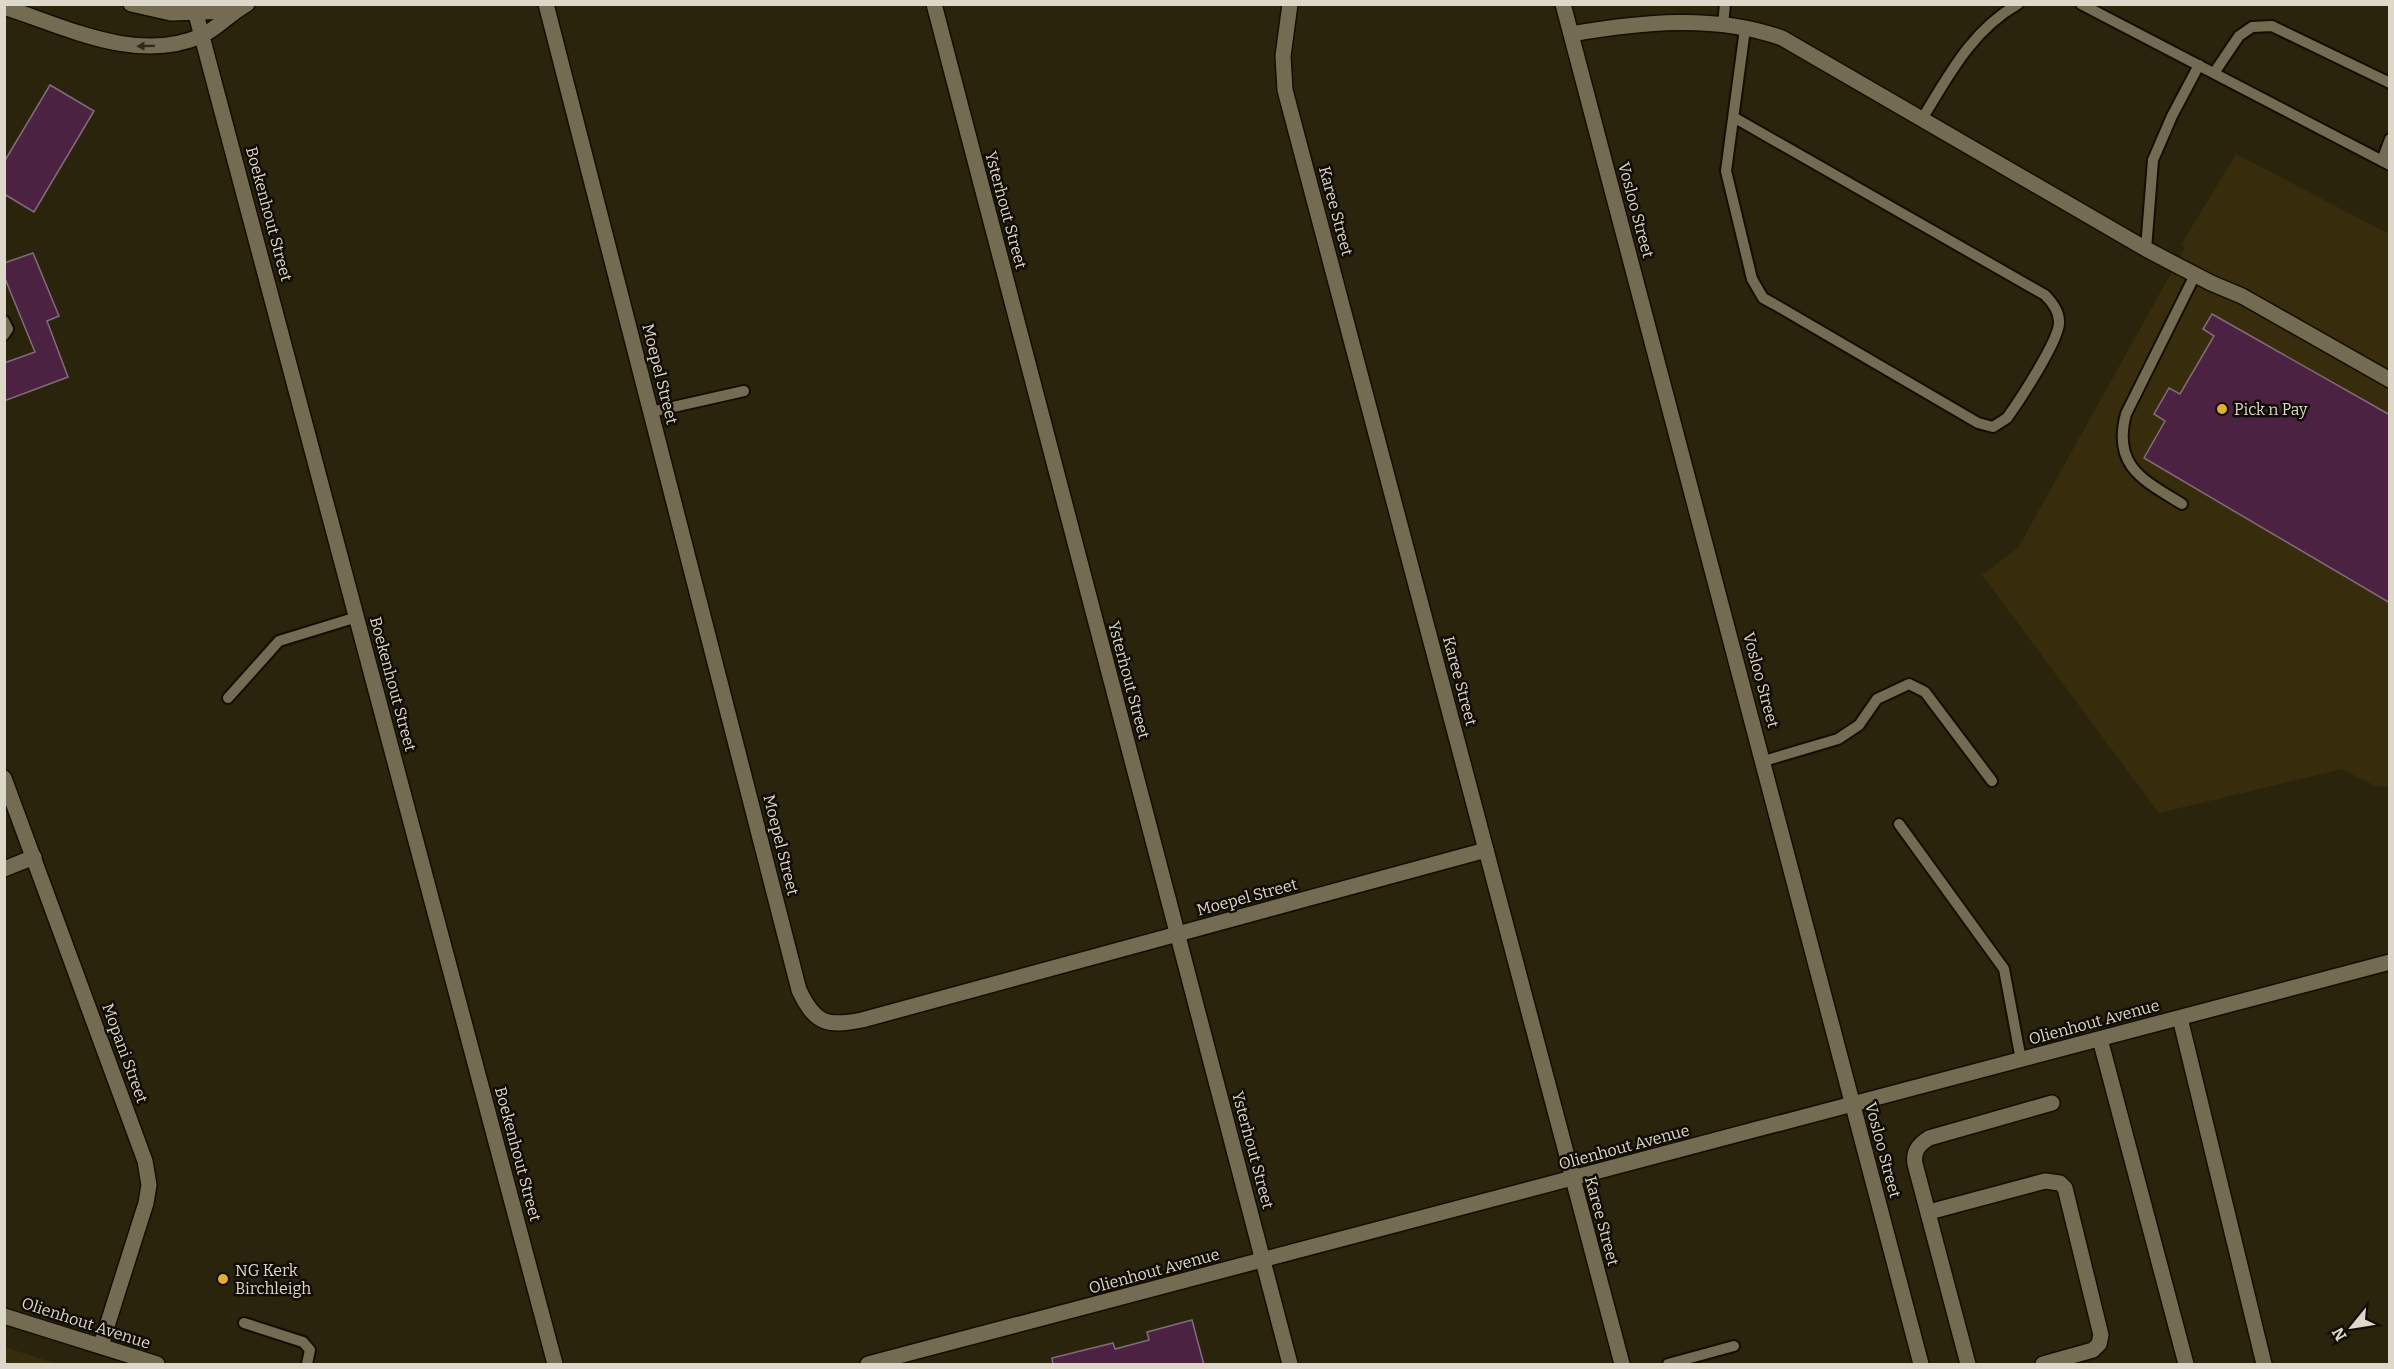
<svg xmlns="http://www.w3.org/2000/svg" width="2394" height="1369" font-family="Bitter,serif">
	<rect width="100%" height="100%" fill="#2b240c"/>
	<g fill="#372d0d">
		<polygon points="2236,154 2389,234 2389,787 2375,786 2342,769 2159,813 1982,575 2018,548 2185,248 2181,245"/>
		<polygon points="5,1347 57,1364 5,1364"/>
	</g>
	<g fill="#4c2243" stroke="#836c7d" stroke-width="1.5">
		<polygon points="50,85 94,111 34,212 4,194 4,162"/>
		<polygon points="33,253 59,316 47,321 68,377 4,401 4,363 35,352 4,276 4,263"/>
		<polygon points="2212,314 2390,415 2390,603 2144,458 2165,421 2154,414 2169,388 2180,394 2214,336 2203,329"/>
		<polygon points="1192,1320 1204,1365 1053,1365 1052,1358 1113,1343 1115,1349 1149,1340 1147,1332"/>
	</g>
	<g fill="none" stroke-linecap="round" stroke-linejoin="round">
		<defs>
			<g id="service">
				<polyline points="2081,4 2390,165"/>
				<polyline points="1723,25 1725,4"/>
				<polyline points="2214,73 2239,36 2252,27 2272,26 2390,83"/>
				<path d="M1735,118L2045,295C2053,303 2060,312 2059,324C2057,343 2020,400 2007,418L1993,427L1978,423L1774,304L1763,298L1752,279L1726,171L1745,29"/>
				<path d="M1922,119C1949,75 1971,31 2018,4"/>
				<polyline points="2382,161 2390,139"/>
				<polyline points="2146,249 2153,160 2172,116 2199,65"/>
				<polyline points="4,321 8,329 4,335"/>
				<polyline points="651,412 744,391"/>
				<path d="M2182,504C2143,480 2112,466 2126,414L2195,275"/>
				<polyline points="228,698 279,641 357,617"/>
				<polyline points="1764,761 1838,739 1859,725 1877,699 1909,684 1925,692 1992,781"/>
				<polyline points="1899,824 2004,969 2021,1060"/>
				<polyline points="244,1323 303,1342 310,1350 307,1364"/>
				<polyline points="1668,1364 1734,1346"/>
			</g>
			<g id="minor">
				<polyline points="131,4 171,13 232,11"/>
				<path d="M546,4L799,990C815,1024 827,1027 862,1020L1486,850"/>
				<polyline points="934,4 1290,1364"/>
				<polyline points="1290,4 1283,56 1285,90 1622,1364"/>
				<polyline points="1563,4 1921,1364"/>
				<path d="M4,7C66,27 137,64 201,36C217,29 230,13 247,4"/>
				<polyline points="196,14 555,1364"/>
				<path d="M1571,34C1640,22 1715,14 1782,38L2146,249L2211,283L2242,296L2390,380"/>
				<polyline points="4,778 145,1161 149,1185 146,1203 101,1345"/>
				<polyline points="4,869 34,857"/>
				<polyline points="2180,1018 2264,1364"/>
				<polyline points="2100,1039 2186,1364"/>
				<polyline points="1929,1212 2045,1181 2060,1183 2065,1188 2101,1335 2099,1344 2093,1350 2043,1364"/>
				<polyline points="4,1316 157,1364"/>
				<polyline points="868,1364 2390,962"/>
				<path d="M1968,1364L1915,1164C1913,1152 1918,1145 1929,1138L2052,1103"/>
			</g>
		</defs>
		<use href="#service" stroke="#140d00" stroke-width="14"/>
		<use href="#minor" stroke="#140d00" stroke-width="18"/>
		<use href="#service" stroke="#746c52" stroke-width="10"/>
		<use href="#minor" stroke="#746c52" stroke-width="15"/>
	</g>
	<defs><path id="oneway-solid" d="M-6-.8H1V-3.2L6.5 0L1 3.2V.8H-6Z" transform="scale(1.5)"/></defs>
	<use fill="#2f2a1c" href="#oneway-solid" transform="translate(146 46) rotate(179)"/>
	<g fill="#e0b034" stroke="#110d05" stroke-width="2">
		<circle cx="2222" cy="409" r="6"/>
		<circle cx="223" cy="1279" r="6"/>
	</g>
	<g text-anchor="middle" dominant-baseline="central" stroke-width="5" stroke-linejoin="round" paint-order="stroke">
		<g font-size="16" fill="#ddd8ca" stroke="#110d05">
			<text transform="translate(1006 210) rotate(75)">Ysterhout Street</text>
			<text transform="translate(1636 210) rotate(75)">Vosloo Street</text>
			<text transform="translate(1336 211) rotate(75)">Karee Street</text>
			<text transform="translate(269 214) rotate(75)">Boekenhout Street</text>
			<text transform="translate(660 374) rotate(76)">Moepel Street</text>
			<text transform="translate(1129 680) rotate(75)">Ysterhout Street</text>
			<text transform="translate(1761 680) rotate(75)">Vosloo Street</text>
			<text transform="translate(1460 681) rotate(75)">Karee Street</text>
			<text transform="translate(393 684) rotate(75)">Boekenhout Street</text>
			<text transform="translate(781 845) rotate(76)">Moepel Street</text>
			<text transform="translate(1247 897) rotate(-15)">Moepel Street</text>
			<text transform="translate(2094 1022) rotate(-15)">Olienhout Avenue</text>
			<text transform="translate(125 1053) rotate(70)">Mopani Street</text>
			<text transform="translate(1624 1147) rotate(-15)">Olienhout Avenue</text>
			<text transform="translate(1253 1150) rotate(75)">Ysterhout Street</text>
			<text transform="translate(1883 1150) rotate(75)">Vosloo Street</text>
			<text transform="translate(518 1154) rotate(75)">Boekenhout Street</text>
			<text transform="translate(1602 1221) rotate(75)">Karee Street</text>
			<text transform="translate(1154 1271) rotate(-15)">Olienhout Avenue</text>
			<text transform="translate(86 1323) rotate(18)">Olienhout Avenue</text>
		</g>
		<g font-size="16" fill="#ddd8ca" stroke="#110d05" text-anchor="start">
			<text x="2234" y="409">Pick n Pay</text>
			<text x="235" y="1270">NG Kerk<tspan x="235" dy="18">Birchleigh</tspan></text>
		</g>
	</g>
	<rect width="2394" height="1369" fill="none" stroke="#ddd8ca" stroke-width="12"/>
	<g transform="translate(2352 1327) rotate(240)" stroke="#110d05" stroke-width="4.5" paint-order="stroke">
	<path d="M0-4.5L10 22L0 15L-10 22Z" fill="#ddd8ca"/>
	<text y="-9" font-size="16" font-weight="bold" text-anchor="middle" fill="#ddd8ca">N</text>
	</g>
</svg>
